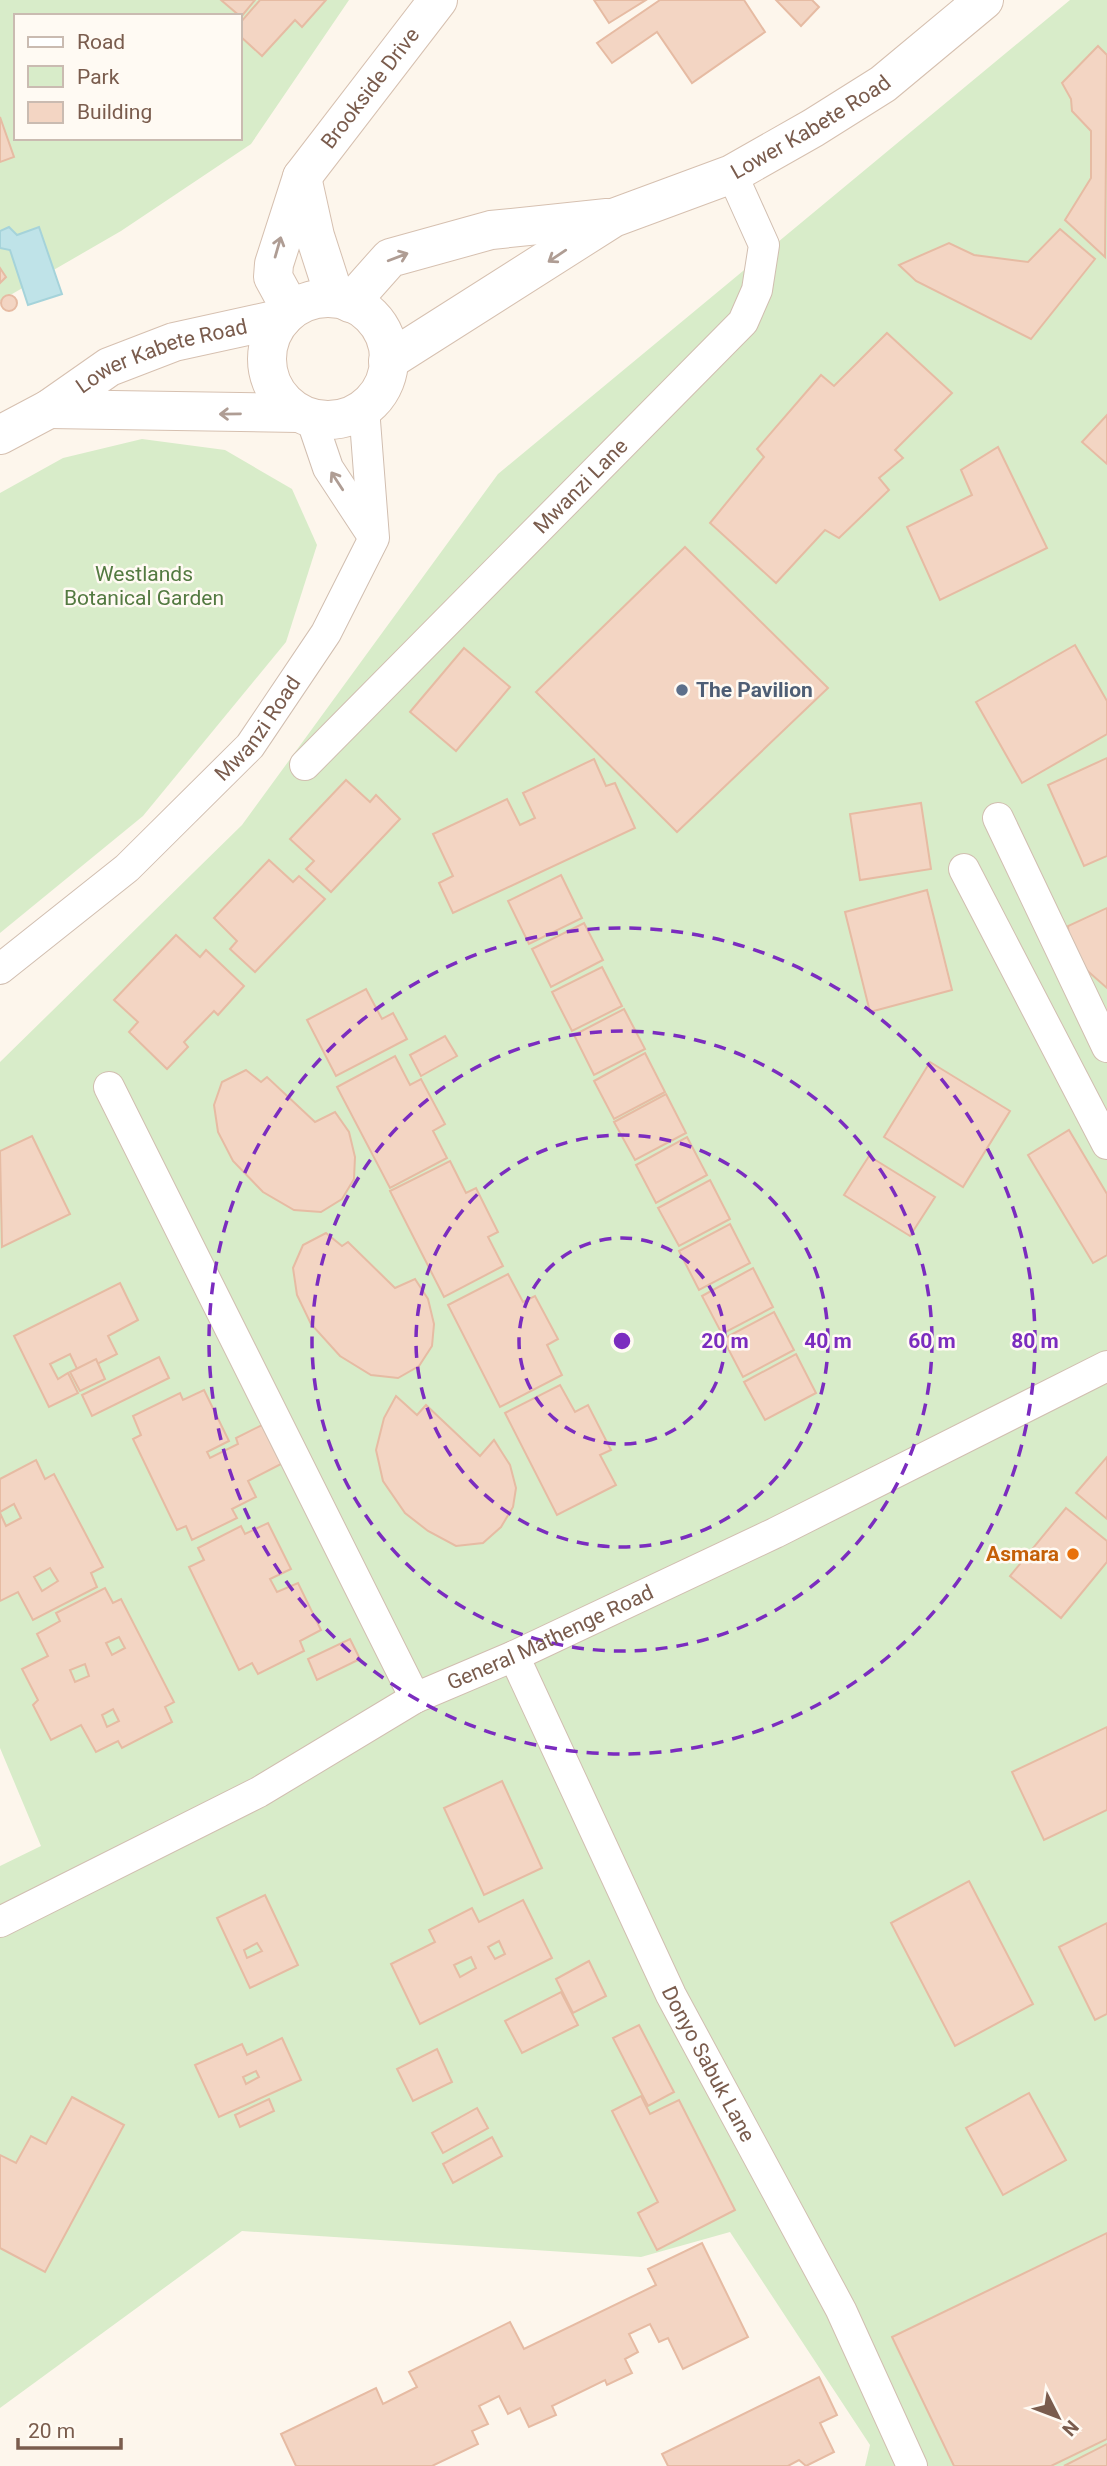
<svg xmlns="http://www.w3.org/2000/svg" width="1107" height="2466" font-family="Roboto,sans-serif">
	<rect width="100%" height="100%" fill="#fdf6ec"/>
	<g fill="#d8ecc9" fill-rule="evenodd">
		<path d="M0,0H349L251,144L121,231L0,301ZM16,16H240V138H16Z"/>
		<polygon points="1070,0 1107,0 1107,2466 865,2466 870,2445 730,2232 641,2257 242,2231 0,2408 0,1866 41,1846 0,1748 0,1062 242,825 498,474"/>
		<polygon points="142,439 225,450 292,489 317,545 286,642 143,816 0,933 0,493 63,458"/>
	</g>
	<polygon fill="#bfe3e8" stroke="#a5d3da" stroke-width="2" points="9,227 17,235 39,227 62,294 28,305 10,250 0,248 0,231"/>
	<g fill="#f3d5c3" stroke="#e6bba3" stroke-width="2" fill-rule="evenodd">
		<polygon points="221,0 255,0 241,17"/>
		<polygon points="260,0 326,0 302,27 295,20 262,56 240,36 240,23"/>
		<polygon points="594,0 646,0 609,23"/>
		<polygon points="660,0 744,0 765,32 692,83 657,32 612,63 597,43"/>
		<polygon points="776,0 812,0 819,7 801,26"/>
		<polygon points="1098,46 1107,55 1105,257 1065,220 1091,178 1091,131 1072,111 1071,99 1062,83"/>
		<polygon points="0,117 14,157 0,162"/>
		<polygon points="1060,229 1095,259 1031,339 916,281 899,265 949,243 974,255 1028,262"/>
		<polygon points="0,268 6,277 0,283"/>
		<circle cx="9" cy="303" r="8"/>
		<polygon points="887,333 952,393 895,450 903,458 879,478 889,490 839,538 825,530 776,583 710,523 764,457 757,449 821,375 834,386"/>
		<polygon points="1107,415 1107,464 1082,442"/>
		<polygon points="998,447 1047,548 940,600 907,527 972,495 961,470"/>
		<polygon points="685,547 828,688 677,832 536,692"/>
		<polygon points="1075,645 1107,701 1107,734 1022,783 976,702"/>
		<polygon points="464,648 510,687 456,751 410,712"/>
		<polygon points="1107,758 1107,856 1084,866 1048,785"/>
		<polygon points="594,759 606,786 615,783 635,828 453,913 439,883 453,876 433,834 507,799 520,825 535,818 523,793"/>
		<polygon points="346,780 370,802 376,795 400,819 331,892 306,869 314,861 290,839"/>
		<polygon points="921,803 931,869 860,880 850,814"/>
		<polygon points="269,860 293,882 299,876 325,899 255,972 230,949 237,941 214,918"/>
		<polygon points="561,875 582,918 529,944 508,901"/>
		<polygon points="927,890 952,990 870,1012 845,912"/>
		<polygon points="1107,908 1107,988 1082,966 1069,941 1068,926"/>
		<polygon points="584,923 603,960 551,987 532,949"/>
		<polygon points="176,935 200,957 206,950 244,986 218,1015 214,1011 184,1042 188,1047 167,1069 129,1032 138,1022 114,1000"/>
		<polygon points="602,967 622,1006 572,1031 552,992"/>
		<polygon points="366,989 382,1019 393,1013 407,1039 336,1076 307,1020"/>
		<polygon points="624,1009 645,1049 594,1075 574,1035"/>
		<polygon points="445,1036 457,1056 421,1076 410,1055"/>
		<polygon points="645,1053 665,1092 614,1119 594,1081"/>
		<polygon points="395,1056 410,1085 421,1079 445,1124 433,1131 447,1158 390,1188 337,1087"/>
		<polygon points="930,1062 1010,1111 963,1187 884,1137"/>
		<polygon points="246,1070 261,1082 267,1077 315,1122 335,1112 349,1132 355,1157 354,1179 342,1199 321,1212 294,1210 263,1192 233,1161 218,1132 214,1105 222,1082"/>
		<polygon points="666,1094 686,1133 635,1160 614,1122"/>
		<polygon points="1069,1130 1107,1194 1107,1255 1093,1263 1028,1155"/>
		<polygon points="32,1136 70,1214 2,1247 0,1151"/>
		<polygon points="687,1137 707,1175 656,1203 636,1165"/>
		<polygon points="869,1156 935,1197 910,1236 844,1195"/>
		<polygon points="450,1161 466,1193 476,1188 498,1232 488,1237 503,1266 444,1297 390,1191"/>
		<polygon points="710,1180 730,1219 679,1246 658,1208"/>
		<polygon points="730,1224 750,1263 699,1290 679,1251"/>
		<polygon points="326,1233 342,1246 348,1242 395,1288 415,1279 428,1299 434,1324 432,1346 419,1366 398,1378 371,1375 340,1356 311,1324 297,1295 293,1268 303,1245"/>
		<polygon points="753,1268 773,1307 722,1334 702,1296"/>
		<polygon points="508,1274 523,1302 535,1296 558,1339 547,1345 562,1375 500,1407 448,1305"/>
		<polygon points="120,1283 138,1320 108,1336 117,1354 79,1373 70,1354 50,1364 58,1379 68,1373 78,1393 49,1407 14,1336"/>
		<polygon points="774,1312 794,1350 743,1377 723,1339"/>
		<polygon points="796,1354 816,1393 765,1420 744,1382"/>
		<polygon points="159,1357 169,1378 92,1416 82,1395"/>
		<polygon points="96,1359 105,1379 80,1391 70,1372"/>
		<polygon points="560,1385 575,1412 588,1405 611,1450 600,1455 616,1485 557,1515 505,1413"/>
		<polygon points="204,1390 229,1441 207,1452 210,1458 238,1444 236,1438 264,1424 283,1463 248,1481 256,1497 232,1509 237,1518 192,1540 186,1526 177,1530 133,1439 141,1435 133,1416 180,1393 183,1400"/>
		<polygon points="396,1396 417,1415 426,1405 480,1456 494,1440 510,1465 516,1488 513,1507 501,1527 483,1543 456,1546 428,1531 405,1513 383,1481 376,1450 384,1418"/>
		<polygon points="1107,1457 1107,1519 1076,1493"/>
		<path d="M36,1460L45,1479L54,1474L103,1567L91,1573L97,1587L33,1620L18,1592L0,1601V1513L6,1526L21,1518L14,1504L0,1512V1479ZM50,1568L58,1581L42,1591L34,1577Z"/>
		<polygon points="1066,1508 1107,1541 1107,1562 1061,1618 1010,1576"/>
		<polygon points="268,1523 291,1569 270,1579 277,1592 298,1583 321,1630 300,1641 304,1651 258,1674 252,1663 239,1670 189,1567 204,1560 198,1548 241,1526 245,1534"/>
		<path d="M105,1588L113,1603L121,1599L174,1702L165,1707L172,1722L122,1748L118,1741L96,1752L81,1725L51,1740L33,1705L38,1700L22,1669L48,1656L37,1634L60,1621L56,1613ZM119,1637L125,1648L112,1655L106,1643ZM85,1664L89,1676L75,1682L70,1670ZM113,1709L119,1721L107,1727L102,1715Z"/>
		<polygon points="350,1639 360,1659 317,1680 308,1659"/>
		<polygon points="1107,1727 1107,1810 1044,1840 1012,1772"/>
		<polygon points="502,1781 542,1868 484,1895 444,1808"/>
		<polygon points="969,1881 1033,2004 955,2046 891,1923"/>
		<path d="M265,1895L298,1965L250,1988L217,1918ZM257,1943L262,1951L247,1958L244,1950Z"/>
		<path d="M523,1900L552,1958L420,2024L391,1964L435,1942L429,1930L472,1908L479,1922ZM499,1941L505,1954L495,1959L488,1947ZM471,1957L476,1968L460,1977L454,1965Z"/>
		<polygon points="1107,1923 1107,2014 1095,2020 1059,1947"/>
		<polygon points="589,1961 606,1996 573,2013 556,1979"/>
		<polygon points="561,1992 578,2025 522,2053 505,2021"/>
		<polygon points="639,2025 674,2092 648,2106 613,2038"/>
		<path d="M282,2038L301,2080L219,2117L195,2065L242,2044L247,2055ZM256,2071L259,2077L246,2084L243,2077Z"/>
		<polygon points="437,2049 452,2082 413,2101 397,2069"/>
		<polygon points="1029,2093 1066,2160 1003,2195 966,2128"/>
		<polygon points="641,2096 650,2114 679,2100 735,2210 657,2250 638,2213 658,2202 612,2111"/>
		<polygon points="72,2097 124,2125 45,2272 0,2248 0,2155 16,2163 31,2136 46,2144"/>
		<polygon points="269,2099 274,2111 240,2127 235,2115"/>
		<polygon points="477,2108 488,2128 443,2153 432,2133"/>
		<polygon points="492,2137 502,2156 453,2183 443,2164"/>
		<polygon points="1107,2233 1107,2439 1051,2466 954,2466 892,2337"/>
		<polygon points="702,2243 748,2337 683,2369 668,2338 659,2342 650,2324 629,2334 638,2352 625,2359 632,2373 607,2385 605,2380 552,2406 556,2415 529,2427 520,2408 508,2414 499,2396 479,2406 488,2424 472,2431 478,2444 432,2466 296,2466 281,2434 376,2388 383,2404 417,2387 409,2372 510,2322 524,2349 656,2285 648,2269"/>
		<polygon points="819,2377 837,2415 820,2423 834,2452 806,2466 799,2460 788,2466 668,2466 662,2454"/>
		<polygon points="1107,2444 1107,2466 1064,2466"/>
	</g>
	<g fill="none" stroke-linecap="round" stroke-linejoin="round">
		<defs>
			<g id="street">
				<polyline points="311,418 328,468 372,535"/>
				<path id="s1" d="M305,765L743,322L757,290L764,245L732,174"/>
				<polyline points="998,818 1107,1047"/>
				<polyline points="964,869 1107,1144"/>
				<path id="s2" d="M0,969L127,868L250,746L326,633L374,538L364,408"/>
				<polyline points="109,1087 415,1698"/>
				<path id="s3" d="M514,1656L671,1995L841,2310L912,2466"/>
				<path id="s4" d="M0,1922L259,1792L415,1698L514,1656L775,1533L1107,1366"/>
			</g>
			<g id="secondary">
				<polyline points="302,177 315,236 335,298"/>
				<circle cx="328" cy="359" r="61"/>
				<polyline points="350,303 390,258 491,230 607,218"/>
				<path id="s5" d="M291,310L273,277L274,264L302,177L438,0"/>
				<path id="s6" d="M388,361L613,218L732,174L813,128L883,84L984,0"/>
				<polyline points="49,409 298,413"/>
				<path id="s7" d="M0,435L49,409L109,367L174,342L283,318"/>
			</g>
		</defs>
		<use href="#street" stroke="#d1beb0" stroke-width="32"/>
		<use href="#secondary" stroke="#d6c0b0" stroke-width="40"/>
		<use href="#street" stroke="#fff" stroke-width="30"/>
		<use href="#secondary" stroke="#fff" stroke-width="38"/>
	</g>
	<defs><path id="oneway-shaft" d="M-6 0H5M1.5-3L5.5 0L1.5 3" fill="none" stroke-width="1.6" stroke-linecap="round" stroke-linejoin="round" transform="scale(1.75)"/></defs>
	<g stroke="#af9d94">
		<use href="#oneway-shaft" transform="translate(278 247) rotate(-74)"/>
		<use href="#oneway-shaft" transform="translate(557 256) rotate(146)"/>
		<use href="#oneway-shaft" transform="translate(398 257) rotate(-21)"/>
		<use href="#oneway-shaft" transform="translate(230 414) rotate(179)"/>
		<use href="#oneway-shaft" transform="translate(337 481) rotate(-123)"/>
	</g>
	<g fill="none" stroke="#7b2cbf" stroke-width="3.5" stroke-dasharray="12 9">
		<circle cx="622" cy="1341" r="103"/>
		<circle cx="622" cy="1341" r="206"/>
		<circle cx="622" cy="1341" r="310"/>
		<circle cx="622" cy="1341" r="413"/>
	</g>
	<circle fill="#5c6f8a" stroke="#fffaf3" stroke-width="2.5" cx="682" cy="690" r="7"/>
	<circle fill="#e8710a" stroke="#fffaf3" stroke-width="2.5" cx="1073" cy="1554" r="7"/>
	<g text-anchor="middle" dominant-baseline="central" stroke-width="5" stroke-linejoin="round" paint-order="stroke">
		<g font-size="21" fill="#7a5c4d" stroke="#fffaf3">
			<text stroke="none"><textPath href="#s5" startOffset="254">Brookside Drive</textPath></text>
			<text stroke="none"><textPath href="#s6" startOffset="485">Lower Kabete Road</textPath></text>
			<text stroke="none"><textPath href="#s7" startOffset="182">Lower Kabete Road</textPath></text>
			<text stroke="none"><textPath href="#s1" startOffset="392">Mwanzi Lane</textPath></text>
			<text stroke="none"><textPath href="#s2" startOffset="354">Mwanzi Road</textPath></text>
			<text stroke="none"><textPath href="#s4" startOffset="620">General Mathenge Road</textPath></text>
			<text stroke="none"><textPath href="#s3" startOffset="452">Donyo Sabuk Lane</textPath></text>
		</g>
		<g font-size="21" fill="#537a41" stroke="#fffaf3">
			<text x="144" y="574">Westlands<tspan x="144" dy="24">Botanical Garden</tspan></text>
		</g>
		<g font-size="21" font-weight="bold" fill="#4e5e75" stroke="#fffaf3" text-anchor="start">
			<text x="696" y="690">The Pavilion</text>
		</g>
		<g font-size="21" font-weight="bold" fill="#c56008" stroke="#fffaf3" text-anchor="end">
			<text x="1059" y="1554">Asmara</text>
		</g>
	</g>
	<circle cx="622" cy="1341" r="10" fill="#7b2cbf" stroke="#fffaf3" stroke-width="3.5"/>
	<g font-size="21" text-anchor="middle" font-weight="bold" fill="#7b2cbf" stroke="#fffaf3" stroke-width="5" stroke-linejoin="round" paint-order="stroke">
		<text x="725" y="1348">20 m</text>
		<text x="828" y="1348">40 m</text>
		<text x="932" y="1348">60 m</text>
		<text x="1035" y="1348">80 m</text>
	</g>
	<rect x="14" y="14" width="228" height="126" fill="#fffaf3" stroke="#cabbb1" stroke-width="2"/>
	<rect x="28" y="37" width="35" height="10" fill="#ffffff" stroke="#cabbb1" stroke-width="2"/>
	<text x="77" y="49" font-size="21" fill="#7a5c4d">Road</text>
	<rect x="28" y="66" width="35" height="21" fill="#d8ecc9" stroke="#cabbb1" stroke-width="2"/>
	<text x="77" y="84" font-size="21" fill="#7a5c4d">Park</text>
	<rect x="28" y="102" width="35" height="21" fill="#f3d5c3" stroke="#cabbb1" stroke-width="2"/>
	<text x="77" y="119" font-size="21" fill="#7a5c4d">Building</text>
	<g transform="translate(1058 2417) rotate(132)" stroke="#fffaf3" stroke-width="5" paint-order="stroke">
	<path d="M0-5L12 26L0 18L-12 26Z" fill="#7a5c4d"/>
	<text y="-10" font-size="19" font-weight="bold" text-anchor="middle" fill="#7a5c4d">N</text>
	</g>
	<path d="M18 2438v10h103v-10" fill="none" stroke="#7a5c4d" stroke-width="3.5"/>
	<text x="28" y="2438" font-size="21" fill="#7a5c4d" stroke="#fffaf3" stroke-width="5" paint-order="stroke">20 m</text>
</svg>
